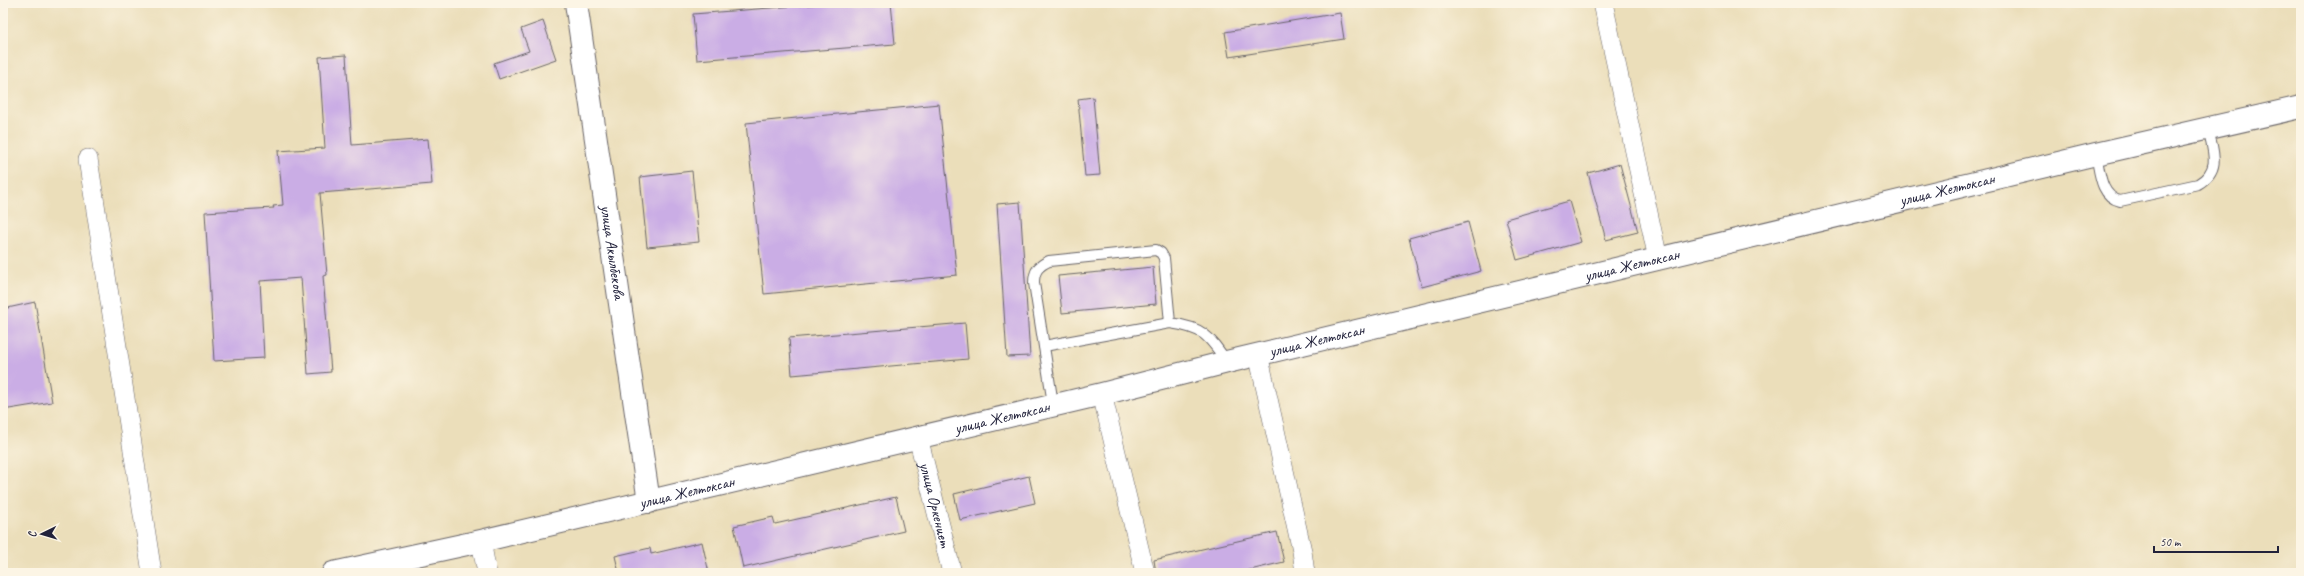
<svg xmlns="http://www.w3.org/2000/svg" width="2304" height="576" font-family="Caveat,sans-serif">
	<rect width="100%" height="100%" fill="#fcf5e5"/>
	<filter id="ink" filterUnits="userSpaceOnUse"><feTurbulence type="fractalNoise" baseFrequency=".025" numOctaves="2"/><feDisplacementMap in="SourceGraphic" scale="8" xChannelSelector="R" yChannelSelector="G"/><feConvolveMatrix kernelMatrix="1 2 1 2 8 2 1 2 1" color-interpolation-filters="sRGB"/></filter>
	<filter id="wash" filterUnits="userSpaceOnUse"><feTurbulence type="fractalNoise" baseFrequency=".012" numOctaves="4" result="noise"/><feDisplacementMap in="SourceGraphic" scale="16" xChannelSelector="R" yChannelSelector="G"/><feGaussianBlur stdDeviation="0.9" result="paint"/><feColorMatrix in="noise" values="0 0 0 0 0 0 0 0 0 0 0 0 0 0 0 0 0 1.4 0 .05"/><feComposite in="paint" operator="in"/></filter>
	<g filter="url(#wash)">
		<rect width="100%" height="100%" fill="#ebdeba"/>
		<g id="blocks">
			<g fill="#caade5">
				<polygon points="834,3 891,3 895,44 697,60 693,14"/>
				<polygon points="1340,13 1344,39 1229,57 1225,32"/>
				<polygon points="543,21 556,59 499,79 494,63 529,51 521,29"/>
				<polygon points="346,55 352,145 428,139 432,184 320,193 327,275 323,276 331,372 308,374 301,278 260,281 264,358 214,361 205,212 274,208 273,206 283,205 278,151 325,148 319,57"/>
				<polygon points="1093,97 1100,175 1085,176 1078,99"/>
				<polygon points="939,104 957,275 764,294 746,123"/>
				<polygon points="1620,164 1638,232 1606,240 1588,173"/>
				<polygon points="692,171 699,242 647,247 640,177"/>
				<polygon points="1569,201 1581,242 1517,260 1506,219"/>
				<polygon points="1020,202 1030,356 1007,357 997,204"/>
				<polygon points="1468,222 1481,271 1422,287 1409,238"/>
				<polygon points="1153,267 1156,304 1062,313 1058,276"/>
				<polygon points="35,302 52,402 3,410 3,309"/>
				<polygon points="965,323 968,359 792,375 789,338"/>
				<polygon points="1029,476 1035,503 960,520 954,494"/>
				<polygon points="896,497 904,531 743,568 734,526 773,517 775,524"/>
				<polygon points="1277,532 1284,562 1237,573 1156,573 1154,560"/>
				<polygon points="702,542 709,573 619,573 615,556 650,548 651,554"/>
			</g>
		</g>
	</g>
	<g filter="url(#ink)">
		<use href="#blocks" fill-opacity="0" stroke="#686467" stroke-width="1"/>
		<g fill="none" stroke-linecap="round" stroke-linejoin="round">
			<defs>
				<g id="service">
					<path d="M2096,154C2100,172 2100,196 2120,201L2198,184C2222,170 2213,151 2208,129"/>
					<polyline points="1044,346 1170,323"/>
					<path d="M1053,404L1034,283C1034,271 1038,266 1049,261L1156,250L1161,253L1164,258L1170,323C1204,328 1208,335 1227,362"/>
				</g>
				<g id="minor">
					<polyline points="1603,3 1658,259"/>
					<polyline points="88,159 152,573"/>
					<polyline points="1258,354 1302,551 1305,573"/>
					<polyline points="1102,394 1145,573"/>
					<path id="s1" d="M918,437L952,573"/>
					<polyline points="481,541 487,573"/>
				</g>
				<g id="tertiary">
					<path id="s2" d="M576,3L649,502"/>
					<path id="s3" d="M333,573L481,541L1102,394L1227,362L2096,154L2301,107"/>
				</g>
			</defs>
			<use href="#service" stroke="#686467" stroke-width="12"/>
			<use href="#minor" stroke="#686467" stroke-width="20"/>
			<use href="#tertiary" stroke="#686467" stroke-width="24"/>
			<use href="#service" stroke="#fff" stroke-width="10"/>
			<use href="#minor" stroke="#fff" stroke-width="19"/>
			<use href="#tertiary" stroke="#fff" stroke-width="22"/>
		</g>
	</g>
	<g text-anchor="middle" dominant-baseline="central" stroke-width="3.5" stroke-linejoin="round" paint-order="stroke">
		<g font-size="16" fill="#22223b" stroke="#fcf5e5">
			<text stroke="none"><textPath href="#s3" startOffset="1659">улица Желтоксан</textPath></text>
			<text stroke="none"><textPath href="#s2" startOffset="252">улица Акылбекова</textPath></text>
			<text stroke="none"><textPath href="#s3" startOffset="1335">улица Желтоксан</textPath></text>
			<text stroke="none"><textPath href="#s3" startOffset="1011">улица Желтоксан</textPath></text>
			<text stroke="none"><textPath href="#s3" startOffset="687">улица Желтоксан</textPath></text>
			<text stroke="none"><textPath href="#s3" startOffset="363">улица Желтоксан</textPath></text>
			<text stroke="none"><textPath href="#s1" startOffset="70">улица Оркениет</textPath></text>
		</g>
	</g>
	<rect width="2304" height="576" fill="none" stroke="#fcf5e5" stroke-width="16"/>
	<g transform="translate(42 534) rotate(265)" stroke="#fcf5e5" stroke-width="3" paint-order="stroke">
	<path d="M0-3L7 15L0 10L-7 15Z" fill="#22223b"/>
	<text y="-6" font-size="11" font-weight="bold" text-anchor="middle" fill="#22223b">С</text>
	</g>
	<path d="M2154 546v6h124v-6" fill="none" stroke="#22223b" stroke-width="2"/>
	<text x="2160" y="546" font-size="12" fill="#22223b" stroke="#fcf5e5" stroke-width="3" paint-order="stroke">50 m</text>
</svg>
